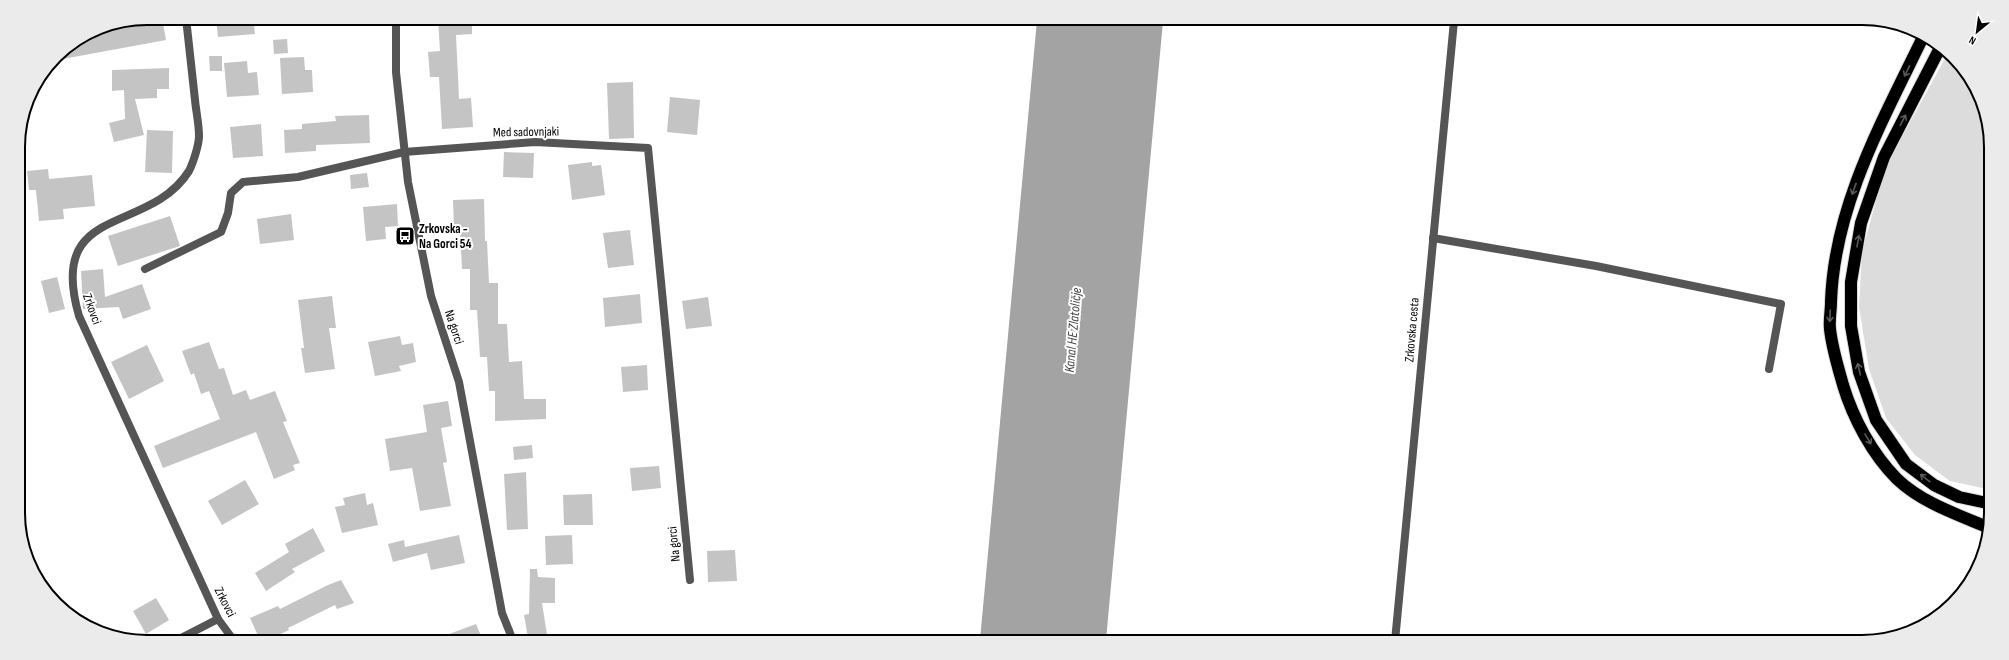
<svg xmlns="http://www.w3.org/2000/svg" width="2009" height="660" font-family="'Sofia Sans Condensed',sans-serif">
	<rect width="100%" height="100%" fill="#fff"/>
	<polygon fill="#dcdcdc" points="1948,53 1959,62 1989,122 1987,489 1950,481 1915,455 1886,418 1869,369 1859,307 1862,252 1885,168"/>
	<polygon fill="#a3a3a3" points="1037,20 1163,21 1106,640 980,640"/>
	<g fill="#c4c4c4">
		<polygon points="147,18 162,18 166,40 52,61 56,56 98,28 128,24 127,22"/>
		<polygon points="216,18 253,18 255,34 218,37"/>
		<polygon points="438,19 472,19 472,34 456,35 459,99 471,98 473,127 442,129 439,77 430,77 428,52 440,51"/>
		<polygon points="287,39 288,53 274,54 273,40"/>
		<polygon points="209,56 222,56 222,71 210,71"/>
		<polygon points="304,57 305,70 312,70 313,92 282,94 280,58"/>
		<polygon points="247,61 248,73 257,72 259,95 227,97 224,63"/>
		<polygon points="169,68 169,89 157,89 157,98 135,99 144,135 114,142 109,123 125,119 124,90 112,91 112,70"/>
		<polygon points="633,82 634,138 609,139 607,83"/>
		<polygon points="670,97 700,100 697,135 667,132"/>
		<polygon points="369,115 370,143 316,145 316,151 285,153 284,130 302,129 302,124 336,121 335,116"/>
		<polygon points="261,124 263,156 233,158 230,127"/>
		<polygon points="147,130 173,131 172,173 145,172"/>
		<polygon points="504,152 534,153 533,178 503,177"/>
		<polygon points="592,162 592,166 601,165 605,195 572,200 568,165"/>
		<polygon points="48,169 49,179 92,175 95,206 63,209 64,219 39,221 36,190 29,190 27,171"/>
		<polygon points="367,173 369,187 351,189 350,175"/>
		<polygon points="484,199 485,241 487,241 489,283 498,283 498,324 507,324 509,362 522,361 524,399 546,399 546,419 495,421 495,391 489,391 487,357 480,357 477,310 470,310 470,269 462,269 460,229 454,229 453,200"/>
		<polygon points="397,204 398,226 385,227 386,239 366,241 363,207"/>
		<polygon points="291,214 294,240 260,244 257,219"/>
		<polygon points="170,216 180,246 118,266 108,236"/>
		<polygon points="630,230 634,265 608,268 603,233"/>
		<polygon points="103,269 105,297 142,284 151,309 123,319 119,307 83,309 81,271"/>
		<polygon points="57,277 65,309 49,313 41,281"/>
		<polygon points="640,294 642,323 605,327 603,298"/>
		<polygon points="332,296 336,328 329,328 335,369 305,373 301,348 304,348 298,300"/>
		<polygon points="708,297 712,326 686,329 682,301"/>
		<polygon points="400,336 402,345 413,343 416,362 399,366 401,371 375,376 368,342"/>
		<polygon points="209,342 219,369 224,368 233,395 246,390 250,400 275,391 287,421 283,422 300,463 293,465 295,470 274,479 256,432 163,468 154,446 220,419 209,391 201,394 194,373 191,375 182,351"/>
		<polygon points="147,345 164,381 129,399 111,362"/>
		<polygon points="647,365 648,390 623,392 621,367"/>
		<polygon points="448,401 452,426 441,428 447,462 443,463 451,506 420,511 412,468 390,471 385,439 427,432 423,405"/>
		<polygon points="532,445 533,458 514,460 513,447"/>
		<polygon points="659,466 661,488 632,491 630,468"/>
		<polygon points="526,472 528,529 507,530 504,474"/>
		<polygon points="245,480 259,504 222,525 208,501"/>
		<polygon points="365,493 367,505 373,503 378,525 342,533 335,507 345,505 343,498"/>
		<polygon points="592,494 593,525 564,525 563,495"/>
		<polygon points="313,528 325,551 292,569 295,572 266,591 255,573 289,552 285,544"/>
		<polygon points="459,535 465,563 431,570 427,553 393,562 388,544 404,540 405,547"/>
		<polygon points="572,535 573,564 546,565 545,536"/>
		<polygon points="735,550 737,581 708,582 707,551"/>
		<polygon points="530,569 537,569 538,577 555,578 555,603 542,603 547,635 528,638 524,615 529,614"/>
		<polygon points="341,580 354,603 337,609 335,605 288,628 289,630 272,638 259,638 250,618 278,606 280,609 328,585"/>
		<polygon points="156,598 169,620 146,634 133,611"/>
		<polygon points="476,624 482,638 442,638 441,637"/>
	</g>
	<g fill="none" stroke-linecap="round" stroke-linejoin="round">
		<defs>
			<g id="motorway">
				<path d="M1924,35C1883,120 1834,206 1831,302C1831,311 1829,320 1830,329C1832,348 1838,367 1843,385C1853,418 1872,454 1897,479C1921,502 1956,514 1987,527"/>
				<polyline points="1941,46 1884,157 1861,223 1851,282 1851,326 1859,372 1876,420 1906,464 1934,485 1959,497 1987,503"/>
			</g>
		</defs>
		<use href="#motorway" stroke="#dbdbdb" stroke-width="14"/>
		<polyline stroke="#555" stroke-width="8" points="145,269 221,232 228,213 231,193 243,182 298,177 404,152"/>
		<g stroke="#555" stroke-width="8">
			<path d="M186,18C189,45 192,72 195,100C196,111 199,124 199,136C199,145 193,163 189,171C148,236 46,202 79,316L218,619L232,638"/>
			<polyline points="396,19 396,72 408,182 431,296 459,382 502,613 512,638"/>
			<polyline points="404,152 535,142 648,148 690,580"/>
			<polyline points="1433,238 1596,266 1781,304 1769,369"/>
			<polyline points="181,638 218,619"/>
			<polyline points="1395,641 1454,21"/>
		</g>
		<use href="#motorway" stroke="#000" stroke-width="12"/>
	</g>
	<defs><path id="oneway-shaft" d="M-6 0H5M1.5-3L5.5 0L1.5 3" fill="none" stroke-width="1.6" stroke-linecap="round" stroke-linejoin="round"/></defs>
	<g stroke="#595959">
		<use href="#oneway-shaft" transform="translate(1907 71) rotate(116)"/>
		<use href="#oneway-shaft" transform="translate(1903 120) rotate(-63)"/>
		<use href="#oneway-shaft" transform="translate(1854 189) rotate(110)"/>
		<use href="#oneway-shaft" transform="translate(1858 241) rotate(-80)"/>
		<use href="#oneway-shaft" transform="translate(1830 316) rotate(92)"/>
		<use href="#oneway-shaft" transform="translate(1859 369) rotate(-103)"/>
		<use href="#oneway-shaft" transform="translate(1868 439) rotate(59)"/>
		<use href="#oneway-shaft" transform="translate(1925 478) rotate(-142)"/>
	</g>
	<defs>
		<symbol id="bus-square" viewBox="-11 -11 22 22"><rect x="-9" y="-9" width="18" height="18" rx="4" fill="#000" stroke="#fff"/><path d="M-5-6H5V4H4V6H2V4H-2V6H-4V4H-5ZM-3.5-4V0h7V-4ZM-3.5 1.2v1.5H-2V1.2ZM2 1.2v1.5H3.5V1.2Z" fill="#fff"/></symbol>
	</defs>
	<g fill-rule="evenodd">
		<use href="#bus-square" x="394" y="225" width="22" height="22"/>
	</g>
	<g text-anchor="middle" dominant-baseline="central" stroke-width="4" stroke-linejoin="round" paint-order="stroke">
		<g font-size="13" fill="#000" stroke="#fff">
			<text transform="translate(526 132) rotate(-1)">Med sadovnjaki</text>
			<text transform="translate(92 309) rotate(70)">Zrkovci</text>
			<text transform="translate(454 327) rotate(72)">Na gorci</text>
			<text transform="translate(1412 330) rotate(-85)">Zrkovska cesta</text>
			<text transform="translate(674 544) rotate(-96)">Na gorci</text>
			<text transform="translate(225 602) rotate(63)">Zrkovci</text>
		</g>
		<g font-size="13" font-weight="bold" fill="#000" stroke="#fff" text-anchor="start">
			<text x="419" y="229">Zrkovska -<tspan x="419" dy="15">Na Gorci 54</tspan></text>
		</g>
		<g font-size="14" font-style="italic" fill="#444" stroke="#fff">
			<text transform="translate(1073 330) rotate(-85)">Kanal HE Zlatoličje</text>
		</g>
	</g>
	<path d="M0 0H2009V660H0ZM147 25H1862A122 122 0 0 1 1984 147V513A122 122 0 0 1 1862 635H147A122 122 0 0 1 25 513V147A122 122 0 0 1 147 25Z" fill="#ebebeb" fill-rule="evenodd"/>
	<path fill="none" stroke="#000" stroke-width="2" d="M147 25H1862A122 122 0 0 1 1984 147V513A122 122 0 0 1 1862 635H147A122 122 0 0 1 25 513V147A122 122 0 0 1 147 25Z"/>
	<g transform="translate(1977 32) rotate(209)" stroke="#ffffff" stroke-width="3" paint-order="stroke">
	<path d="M0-3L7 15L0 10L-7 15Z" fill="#000000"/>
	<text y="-6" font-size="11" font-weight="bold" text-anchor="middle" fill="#000000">N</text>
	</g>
</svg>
